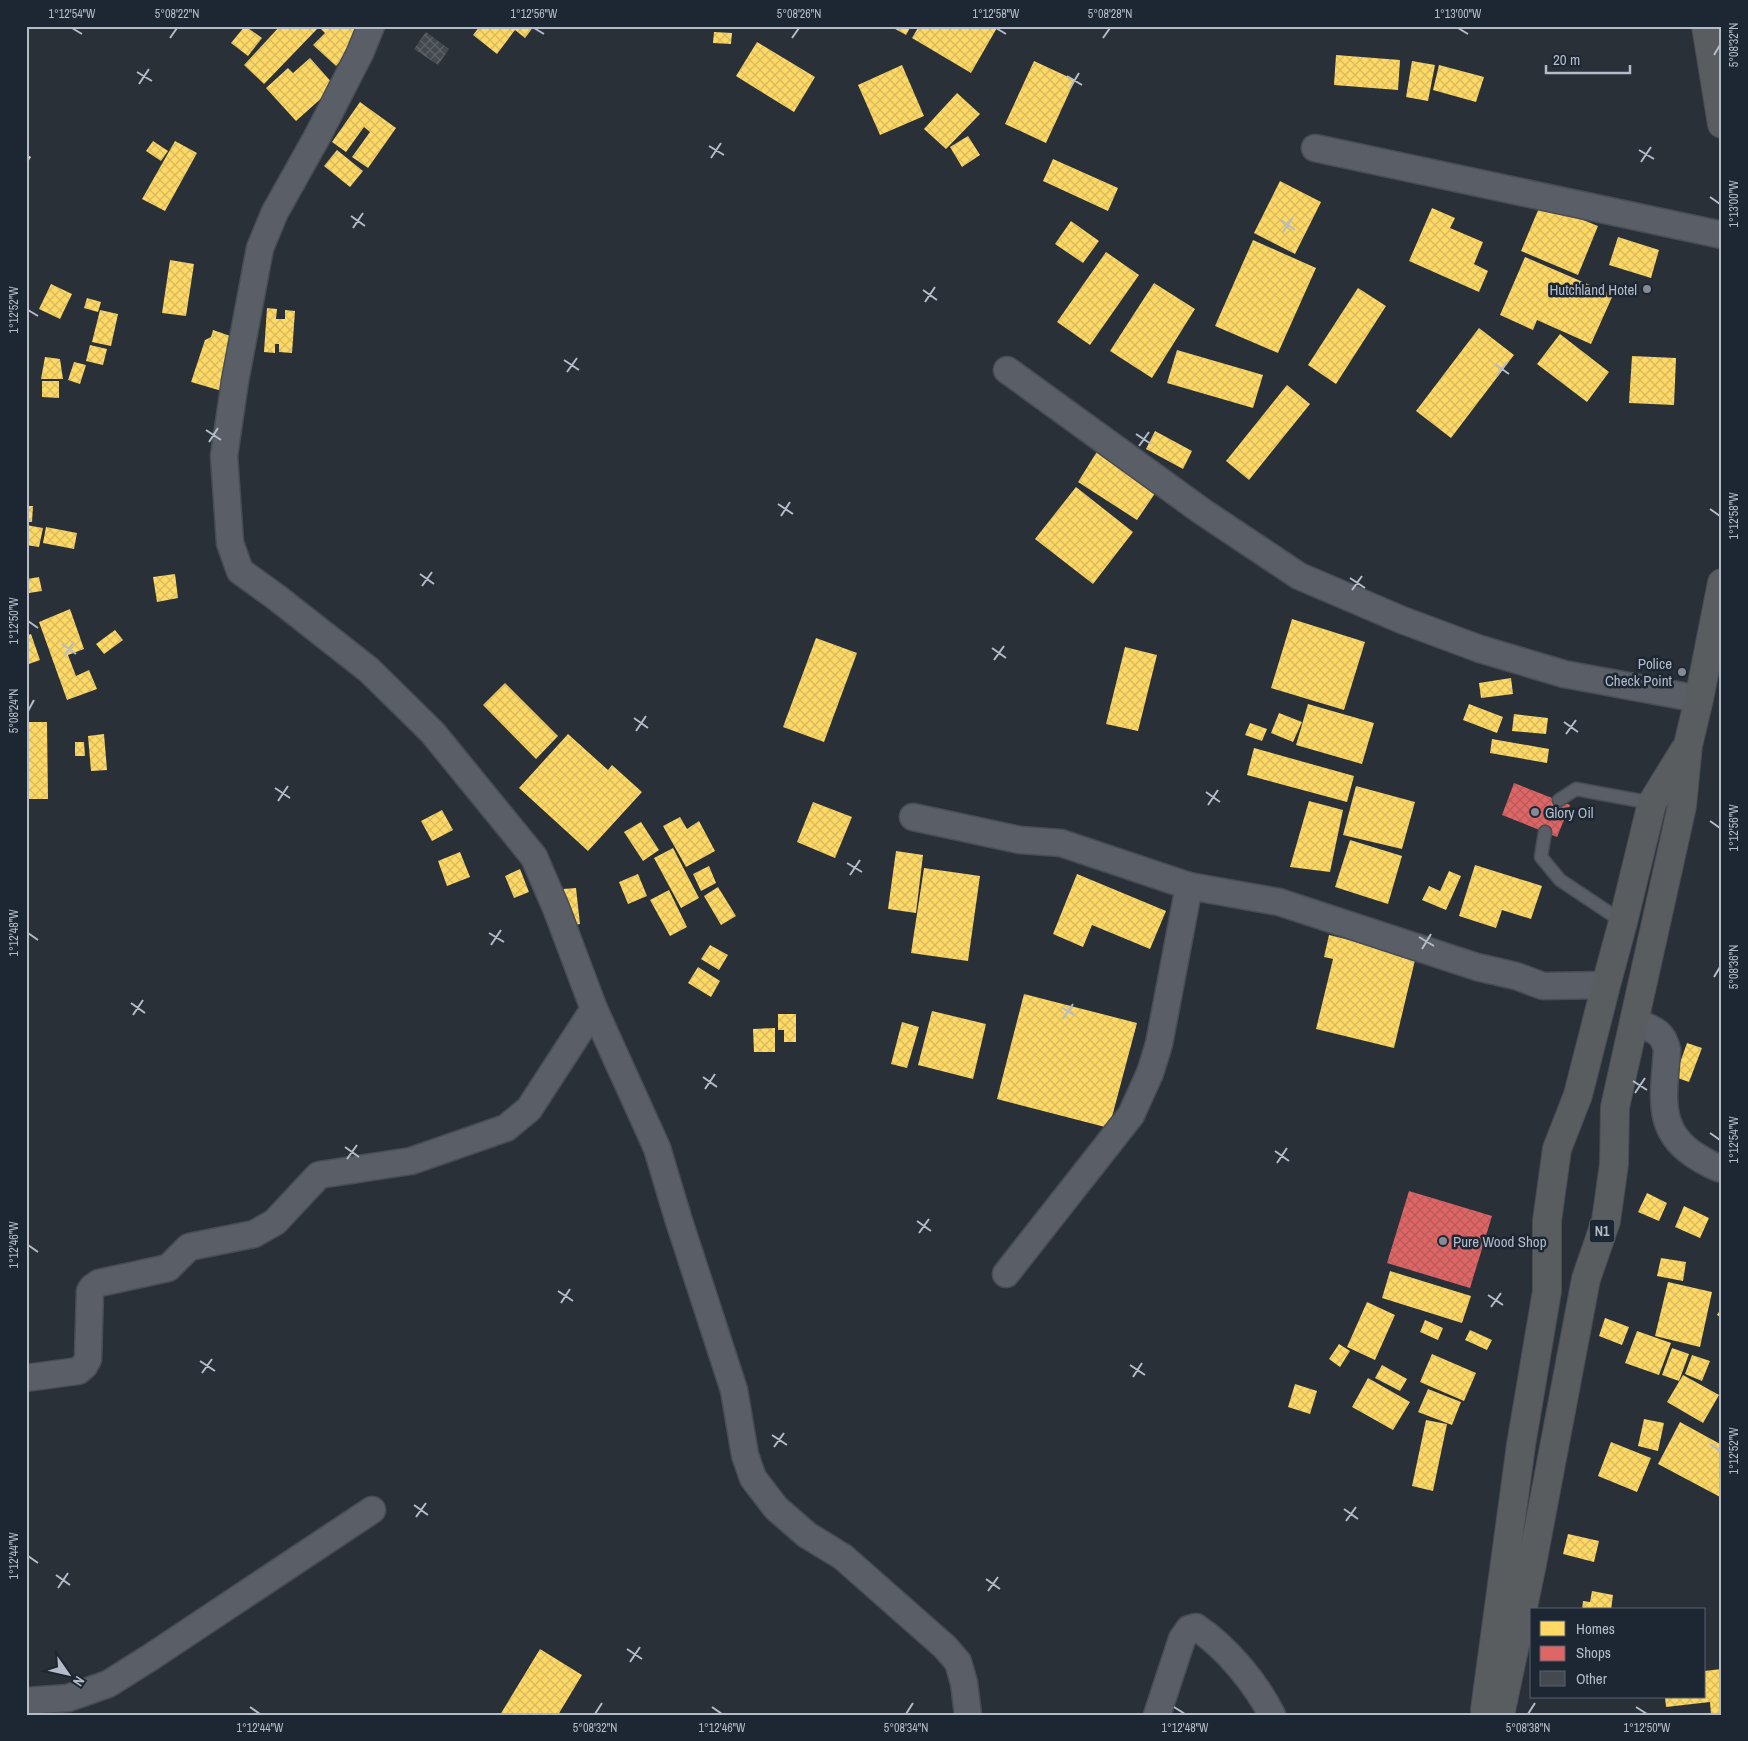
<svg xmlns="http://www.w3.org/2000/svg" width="1748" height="1741" font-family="'Archivo Narrow',sans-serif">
	<defs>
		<pattern id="homes-cross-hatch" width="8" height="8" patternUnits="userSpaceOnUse" patternTransform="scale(1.25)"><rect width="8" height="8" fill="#ffd966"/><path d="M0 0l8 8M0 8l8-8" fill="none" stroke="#d7b95e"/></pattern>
		<pattern id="shops-cross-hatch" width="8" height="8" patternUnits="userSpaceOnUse" patternTransform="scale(1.25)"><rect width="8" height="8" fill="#e06666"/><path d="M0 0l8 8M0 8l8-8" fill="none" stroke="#b65a5c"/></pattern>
		<pattern id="building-cross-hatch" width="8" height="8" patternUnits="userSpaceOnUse" patternTransform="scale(1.25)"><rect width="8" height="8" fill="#444950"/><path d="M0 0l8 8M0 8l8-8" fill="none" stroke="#5d6168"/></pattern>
	</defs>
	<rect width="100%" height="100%" fill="#2a3038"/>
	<g fill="url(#homes-cross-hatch)">
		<polygon points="245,26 262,38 248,56 231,43"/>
		<polygon points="280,26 351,26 363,37 336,66 313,45 325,33 319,27 264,84 244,65"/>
		<polygon points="480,26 534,26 525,38 515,30 497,54 473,35"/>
		<polygon points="890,26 911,26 906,35"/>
		<polygon points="919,26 998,26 971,73 912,38"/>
		<polygon points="714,32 732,33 731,44 713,43"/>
		<polygon points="757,42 815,77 794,112 736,76"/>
		<polygon points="1336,55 1400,60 1398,90 1334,85"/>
		<polygon points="310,58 335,86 296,121 266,88 288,68 293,73"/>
		<polygon points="1034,61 1075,80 1046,143 1005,124"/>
		<polygon points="1412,61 1435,65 1428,101 1406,97"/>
		<polygon points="902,65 924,116 880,135 858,85"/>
		<polygon points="1439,65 1484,77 1476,102 1433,90"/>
		<polygon points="957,93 980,114 946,149 924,129"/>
		<polygon points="360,102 396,128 368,168 352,157 370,132 364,127 346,152 332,142"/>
		<polygon points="968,136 980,155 962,167 950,147"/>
		<polygon points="153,141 168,151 161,161 146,151"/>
		<polygon points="175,141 197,153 165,211 142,199"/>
		<polygon points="337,150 363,171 350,187 324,166"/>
		<polygon points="26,154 31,157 26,166"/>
		<polygon points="1053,159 1118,188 1108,211 1043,181"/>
		<polygon points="1280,181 1321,202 1295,254 1254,233"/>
		<polygon points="1541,203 1598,226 1578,275 1521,251"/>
		<polygon points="1432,208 1455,218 1450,228 1483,242 1474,264 1488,271 1479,292 1409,261"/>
		<polygon points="1071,221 1099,241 1083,263 1055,244"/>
		<polygon points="1618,237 1659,250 1651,278 1609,265"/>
		<polygon points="1253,240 1316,268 1278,353 1215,326"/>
		<polygon points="1106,252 1139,275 1090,345 1057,322"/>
		<polygon points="1525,257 1613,295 1591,344 1537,320 1533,330 1500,315"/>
		<polygon points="170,260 194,264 186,316 162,313"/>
		<polygon points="1154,283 1195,309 1152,378 1110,351"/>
		<polygon points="51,284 72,294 60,319 39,309"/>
		<polygon points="1358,288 1386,306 1336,384 1308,365"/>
		<polygon points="87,298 101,302 98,312 84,308"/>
		<polygon points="267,308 277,309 276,319 285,319 285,310 295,311 292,353 279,352 279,344 275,344 275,353 264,352"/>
		<polygon points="100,310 118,314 111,346 92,342"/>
		<polygon points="1479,328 1514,355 1451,438 1416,411"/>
		<polygon points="213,330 239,339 222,391 191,382 205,340 211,337"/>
		<polygon points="1560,334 1609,372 1587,402 1537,364"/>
		<polygon points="90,345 107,349 103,365 86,361"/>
		<polygon points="1177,350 1263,375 1253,408 1167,383"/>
		<polygon points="1632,356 1676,358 1674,405 1629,403"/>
		<polygon points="45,357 60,359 63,379 41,379"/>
		<polygon points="74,362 86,365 80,384 68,380"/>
		<polygon points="42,381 59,381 59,398 42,397"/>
		<polygon points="1287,385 1310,404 1249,480 1226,461"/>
		<polygon points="1155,431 1192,451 1183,469 1146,449"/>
		<polygon points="1098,450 1158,489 1137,520 1078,482"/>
		<polygon points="1076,487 1133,532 1093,584 1035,539"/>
		<polygon points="26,506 33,506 32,522 26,522"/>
		<polygon points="26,525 43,528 39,547 26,545"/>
		<polygon points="46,527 77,533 74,549 43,543"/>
		<polygon points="175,574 178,598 157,602 153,577"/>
		<polygon points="39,577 42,591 29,593 27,579"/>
		<polygon points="70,609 84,649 68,655 76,676 89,670 97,689 67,700 39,622"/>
		<polygon points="1292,619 1365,642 1344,710 1271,688"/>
		<polygon points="115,630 123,640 104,654 96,644"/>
		<polygon points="31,634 40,660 26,665 26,636"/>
		<polygon points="816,638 857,653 824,742 783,727"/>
		<polygon points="1125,647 1157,655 1138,731 1106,724"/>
		<polygon points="1511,678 1513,694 1481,698 1479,683"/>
		<polygon points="505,683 558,736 536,759 483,705"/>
		<polygon points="1308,704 1374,723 1362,764 1296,745"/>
		<polygon points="1469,704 1503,717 1497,733 1463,720"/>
		<polygon points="1279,713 1302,722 1293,742 1271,733"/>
		<polygon points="1514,714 1548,718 1546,734 1512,731"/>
		<polygon points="27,722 47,722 48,799 29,799"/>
		<polygon points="1250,723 1267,729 1262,741 1245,735"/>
		<polygon points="104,734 107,770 91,771 88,736"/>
		<polygon points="568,734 608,770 612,765 642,792 588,851 519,788"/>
		<polygon points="1492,739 1549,749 1547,763 1490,753"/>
		<polygon points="75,742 84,742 85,756 75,756"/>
		<polygon points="1254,748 1354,776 1347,802 1247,775"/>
		<polygon points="1356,786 1415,802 1402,849 1343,835"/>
		<polygon points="1309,801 1343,810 1330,872 1290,867"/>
		<polygon points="813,802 852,817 835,858 797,842"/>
		<polygon points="442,810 453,830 432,841 421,821"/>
		<polygon points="680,817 687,829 699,821 715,851 686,867 663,826"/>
		<polygon points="641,822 659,850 643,861 624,832"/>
		<polygon points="1350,840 1402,856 1388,904 1335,887"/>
		<polygon points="673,848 699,898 681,908 654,858"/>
		<polygon points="896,851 923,855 916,913 888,909"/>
		<polygon points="460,852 470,877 447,886 438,861"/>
		<polygon points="1475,865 1542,886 1531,919 1502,910 1496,928 1459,916"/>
		<polygon points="709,866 716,883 701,891 693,874"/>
		<polygon points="924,868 980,876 968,961 911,953"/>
		<polygon points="520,869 529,892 514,898 505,876"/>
		<polygon points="1449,871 1461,876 1446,910 1422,900 1429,886 1440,891"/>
		<polygon points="638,874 647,896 628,904 619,882"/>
		<polygon points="1077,874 1166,911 1150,949 1092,925 1083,947 1053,934"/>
		<polygon points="718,887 736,916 721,925 704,896"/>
		<polygon points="576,888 580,924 567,926 563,889"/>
		<polygon points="669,890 687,927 670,936 650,900"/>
		<polygon points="1329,935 1416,956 1394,1048 1316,1029 1333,959 1324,957"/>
		<polygon points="710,945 728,955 719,970 701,959"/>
		<polygon points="698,967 720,981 711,997 688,983"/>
		<polygon points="1024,994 1137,1023 1109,1128 997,1099"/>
		<polygon points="932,1011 986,1024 973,1079 918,1065"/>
		<polygon points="778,1014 796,1014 796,1042 784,1042 784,1030 778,1030"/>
		<polygon points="902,1022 919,1027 907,1068 891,1064"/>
		<polygon points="775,1028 775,1052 754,1052 753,1029"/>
		<polygon points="1687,1043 1702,1048 1689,1082 1675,1077"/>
		<polygon points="1647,1193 1667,1203 1659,1221 1638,1212"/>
		<polygon points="1684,1206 1709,1218 1700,1238 1675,1227"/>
		<polygon points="1661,1258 1686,1262 1683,1281 1657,1276"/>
		<polygon points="1390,1271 1471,1296 1462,1323 1382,1298"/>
		<polygon points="1668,1282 1712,1292 1700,1347 1655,1336"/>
		<polygon points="1367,1302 1395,1315 1375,1360 1347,1347"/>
		<polygon points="1722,1307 1722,1318 1717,1315"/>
		<polygon points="1605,1318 1629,1327 1622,1345 1599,1336"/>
		<polygon points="1425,1320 1443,1328 1438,1340 1420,1332"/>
		<polygon points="1470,1330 1492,1340 1487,1350 1465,1340"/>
		<polygon points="1637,1331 1671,1343 1659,1375 1625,1363"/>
		<polygon points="1339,1344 1350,1351 1340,1367 1329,1359"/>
		<polygon points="1672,1348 1689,1354 1679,1381 1662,1375"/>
		<polygon points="1432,1354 1476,1373 1464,1401 1420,1382"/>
		<polygon points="1692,1355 1710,1361 1702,1381 1685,1374"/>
		<polygon points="1382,1365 1407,1379 1400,1391 1375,1378"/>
		<polygon points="1683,1375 1719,1395 1703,1423 1667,1402"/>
		<polygon points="1368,1378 1410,1402 1393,1430 1352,1407"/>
		<polygon points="1295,1384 1317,1391 1310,1414 1288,1407"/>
		<polygon points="1428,1389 1461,1402 1452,1425 1418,1412"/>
		<polygon points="1644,1419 1664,1423 1658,1451 1638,1446"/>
		<polygon points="1426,1420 1447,1424 1433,1491 1412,1486"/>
		<polygon points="1680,1422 1722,1445 1722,1498 1658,1464"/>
		<polygon points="1611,1442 1651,1458 1637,1492 1598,1476"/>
		<polygon points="1568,1534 1599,1541 1594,1562 1563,1554"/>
		<polygon points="1592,1591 1613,1595 1611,1610 1582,1610 1583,1601 1590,1602"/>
		<polygon points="540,1649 582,1675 558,1715 500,1715"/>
		<polygon points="1722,1669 1722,1715 1711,1715 1710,1702 1666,1707 1665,1697 1704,1697 1704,1671"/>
	</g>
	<g fill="url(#shops-cross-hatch)">
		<polygon points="1514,783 1570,805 1557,837 1502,815"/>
		<polygon points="1409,1191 1492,1216 1470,1288 1387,1263"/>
	</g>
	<polygon fill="url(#building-cross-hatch)" points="426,32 449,49 438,65 414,49"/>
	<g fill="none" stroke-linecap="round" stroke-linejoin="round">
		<defs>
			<g id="lane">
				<polyline points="1559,800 1576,789 1652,803"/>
				<polyline points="1545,832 1541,857 1560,880 1623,922"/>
			</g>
			<g id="street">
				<polyline points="371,26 360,53 317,137 275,212 260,248 235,381 224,456 230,543 240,571 276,597 369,670 433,733 534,857 556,908 594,1009 657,1148 678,1218 734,1390 745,1455 753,1478 776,1508 807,1535 843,1557 945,1647 958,1662 964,1683 968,1715"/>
				<polyline points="1315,148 1722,235"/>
				<polyline points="1007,370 1203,512 1299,576 1402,620 1480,649 1564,674 1699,699"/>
				<polyline points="913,817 1020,840 1061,843 1189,886 1279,902 1477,967 1516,976 1543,986 1606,985"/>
				<path d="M1634,1021C1651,1029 1663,1030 1667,1050C1664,1096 1654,1133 1701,1159C1708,1163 1714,1167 1722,1169"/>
				<polyline points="1006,1274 1131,1115 1150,1073 1159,1044 1189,886"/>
				<polyline points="26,1378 78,1371 84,1366 88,1359 90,1291 93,1287 99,1283 168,1268 189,1247 254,1234 275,1222 319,1175 411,1161 506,1128 529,1109 594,1009"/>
				<polyline points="26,1701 68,1698 108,1684 151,1657 372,1510"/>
				<path d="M1157,1715L1182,1639L1189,1629L1196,1627C1226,1647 1256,1683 1272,1715"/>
			</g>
			<g id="highway">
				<polyline points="1706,26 1722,124"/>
				<polyline points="1485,1710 1521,1445 1547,1291 1547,1221 1557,1149 1578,1095 1606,985 1623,922 1652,803 1684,751"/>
				<polyline points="1500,1715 1531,1569 1586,1279 1606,1221 1614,1164 1615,1107 1682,806 1688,745 1699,699 1722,583"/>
			</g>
		</defs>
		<use href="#lane" stroke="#484c53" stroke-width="15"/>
		<use href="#street" stroke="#484c53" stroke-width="29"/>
		<use href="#highway" stroke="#474c53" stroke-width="30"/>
		<use href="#lane" stroke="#5a5e66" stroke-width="12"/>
		<use href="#street" stroke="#5a5e66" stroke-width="26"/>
		<use href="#highway" stroke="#5a5d60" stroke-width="28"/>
	</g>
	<path fill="none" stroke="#b4bcc9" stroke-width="2" d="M72,28L82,34M534,28L544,34M996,28L1006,34M1458,28L1468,34M170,38L177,28M792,38L799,28M1103,38L1110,28M1714,55L1720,45M137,72L152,81M1067,76L1082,85M139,84L149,69M1070,88L1079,73M709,146L724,155M1639,150L1654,159M711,158L721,143M1641,162L1651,147M1710,197L1720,204M351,216L365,226M1281,220L1295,230M353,228L363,213M1283,232L1293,217M923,290L937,300M925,302L935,287M28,310L38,316M564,360L579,370M1495,364L1509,374M567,372L577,358M1497,376L1507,362M206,430L221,440M1136,434L1151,444M209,442L218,428M1139,446L1149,432M778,504L793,514M1710,509L1720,516M781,516L790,502M420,574L434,584M1350,578L1365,588M422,586L432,572M1352,590L1362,576M28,621L38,628M62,644L76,654M992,648L1006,658M64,656L74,642M994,660L1004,646M28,711L34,700M634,718L648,728M1564,722L1578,732M636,731L646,716M1566,734L1576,720M275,788L290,798M1206,792L1220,802M278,801L288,786M1208,805L1218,790M1710,821L1720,828M847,863L862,872M850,875L860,860M28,933L38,940M489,933L504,942M1419,937L1434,946M491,945L501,930M1422,949L1431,934M1714,977L1720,967M131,1003L145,1013M1061,1007L1076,1016M133,1015L143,1000M1063,1019L1073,1004M703,1077L717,1087M1633,1081L1647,1090M705,1089L715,1074M1635,1093L1645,1078M1710,1133L1720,1140M345,1147L359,1157M1275,1151L1289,1161M347,1159L357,1145M1277,1163L1287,1148M917,1221L931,1231M919,1233L929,1219M28,1245L38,1252M558,1291L573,1301M1488,1295L1503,1305M561,1303L570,1289M1491,1307L1501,1293M200,1361L215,1371M1130,1365L1145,1375M202,1373L212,1359M1133,1377L1142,1363M772,1435L787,1445M1710,1444L1720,1451M774,1447L784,1433M414,1505L428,1515M1344,1509L1358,1519M416,1517L426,1503M1346,1521L1356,1507M28,1556L38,1563M56,1575L70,1585M986,1579L1000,1589M58,1588L68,1573M988,1591L998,1577M627,1649L642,1659M630,1662L640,1647M250,1707L260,1714M712,1707L722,1714M1174,1707L1185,1714M1636,1707L1647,1714M595,1714L602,1703M906,1714L913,1703M1528,1714L1535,1703"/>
	<g fill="#848b96" stroke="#1d2633" stroke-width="2">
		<circle cx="1647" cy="289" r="5"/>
		<circle cx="1682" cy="672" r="5"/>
		<circle cx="1535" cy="812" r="5"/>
		<circle cx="1443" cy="1241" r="5"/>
	</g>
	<g text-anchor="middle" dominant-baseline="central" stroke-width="5" stroke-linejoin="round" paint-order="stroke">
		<rect fill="#1d2633" stroke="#878f9c" stroke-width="1" x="1589.5" y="1219.5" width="25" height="23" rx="4"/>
		<g font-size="14" font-weight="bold" fill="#b4bcc9">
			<text x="1602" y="1231">N1</text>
		</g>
		<g font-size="15" fill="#b4bcc9" stroke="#1d2633" text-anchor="end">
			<text x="1637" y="289">Hutchland Hotel</text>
			<text x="1672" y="663">Police<tspan x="1672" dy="17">Check Point</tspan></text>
			<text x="1545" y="812" text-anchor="start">Glory Oil</text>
			<text x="1453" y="1241" text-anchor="start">Pure Wood Shop</text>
		</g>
	</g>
	<rect width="1748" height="1741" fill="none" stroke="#1d2633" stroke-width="55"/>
	<rect x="1530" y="1608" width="175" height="90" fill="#1d2633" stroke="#59626f"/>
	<rect x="1540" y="1621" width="25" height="15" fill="#ffd966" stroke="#59626f"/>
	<text x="1576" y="1634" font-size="15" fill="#b4bcc9">Homes</text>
	<rect x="1540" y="1646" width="25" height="15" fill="#e06666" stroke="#59626f"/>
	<text x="1576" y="1658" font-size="15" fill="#b4bcc9">Shops</text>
	<rect x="1540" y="1671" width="25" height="15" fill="#444950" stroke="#59626f"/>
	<text x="1576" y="1684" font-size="15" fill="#b4bcc9">Other</text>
	<g transform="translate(68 1674) rotate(124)" stroke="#1d2633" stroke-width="4" paint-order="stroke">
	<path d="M0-4L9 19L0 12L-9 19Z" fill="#b4bcc9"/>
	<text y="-8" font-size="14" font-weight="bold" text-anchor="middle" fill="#b4bcc9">N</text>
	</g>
	<path d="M1546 65v8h84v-8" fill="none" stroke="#b4bcc9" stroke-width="2.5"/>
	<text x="1553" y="65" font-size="15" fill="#b4bcc9" stroke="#1d2633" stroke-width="4" paint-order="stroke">20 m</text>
	<rect x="28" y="28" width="1692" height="1686" fill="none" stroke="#b4bcc9" stroke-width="2"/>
	<g font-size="12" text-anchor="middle" fill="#b4bcc9">
		<text x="72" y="18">1°12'54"W</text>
		<text x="177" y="18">5°08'22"N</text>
		<text x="534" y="18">1°12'56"W</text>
		<text x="799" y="18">5°08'26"N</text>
		<text x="996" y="18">1°12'58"W</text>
		<text x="1110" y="18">5°08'28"N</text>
		<text x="1458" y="18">1°13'00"W</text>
		<text transform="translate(1734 45) rotate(-90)" y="4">5°08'32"N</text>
		<text transform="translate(1734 204) rotate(-90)" y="4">1°13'00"W</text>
		<text transform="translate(14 310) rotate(-90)" y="4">1°12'52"W</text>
		<text transform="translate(1734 516) rotate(-90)" y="4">1°12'58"W</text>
		<text transform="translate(14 621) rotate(-90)" y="4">1°12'50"W</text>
		<text transform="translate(14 711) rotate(-90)" y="4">5°08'24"N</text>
		<text transform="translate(1734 828) rotate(-90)" y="4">1°12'56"W</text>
		<text transform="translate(14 933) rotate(-90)" y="4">1°12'48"W</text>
		<text transform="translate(1734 967) rotate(-90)" y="4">5°08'36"N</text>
		<text transform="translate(1734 1140) rotate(-90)" y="4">1°12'54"W</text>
		<text transform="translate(14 1245) rotate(-90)" y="4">1°12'46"W</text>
		<text transform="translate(1734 1451) rotate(-90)" y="4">1°12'52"W</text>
		<text transform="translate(14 1556) rotate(-90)" y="4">1°12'44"W</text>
		<text x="260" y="1732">1°12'44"W</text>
		<text x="595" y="1732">5°08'32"N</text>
		<text x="722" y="1732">1°12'46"W</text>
		<text x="906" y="1732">5°08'34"N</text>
		<text x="1185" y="1732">1°12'48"W</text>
		<text x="1528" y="1732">5°08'38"N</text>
		<text x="1647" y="1732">1°12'50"W</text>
	</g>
</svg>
